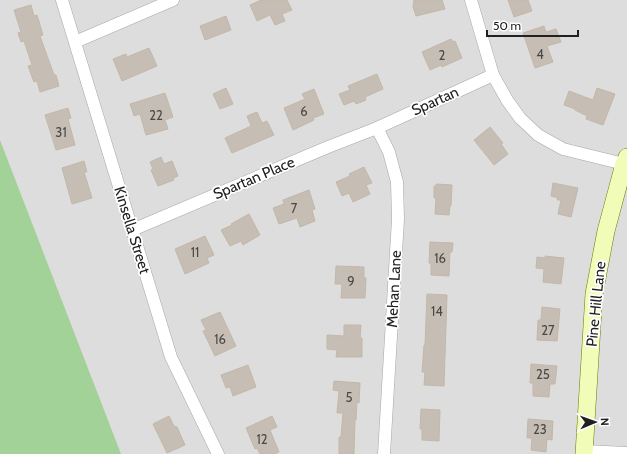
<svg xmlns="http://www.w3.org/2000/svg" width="627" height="454" font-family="Cabin,sans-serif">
	<rect width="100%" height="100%" fill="#f1efe6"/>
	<polygon fill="#dedddd" points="0,0 627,0 627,454 113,454 0,150"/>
	<polygon fill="#a3d299" points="0,140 121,454 0,454"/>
	<g fill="#c6beb5" stroke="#c3b7a8">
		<polygon points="261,0 287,0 292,10 282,14 285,21 275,25 270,15 257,21 250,5"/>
		<polygon points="414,0 442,0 445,9 416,16 413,7"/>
		<polygon points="508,0 528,0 532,11 514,17"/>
		<polygon points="31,5 34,16 37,15 43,35 40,36 54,75 56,75 59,86 40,92 37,81 34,82 28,66 32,65 24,41 21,42 18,33 21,32 14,10"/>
		<polygon points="226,16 231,30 205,40 200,26"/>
		<polygon points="544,26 546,32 556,29 561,42 547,46 553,62 535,68 523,33"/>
		<polygon points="451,39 453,42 455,41 462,58 442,67 441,65 430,70 422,52"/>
		<polygon points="149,48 157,66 122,81 113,59 126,54 127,57"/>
		<polygon points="377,74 383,89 365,97 366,100 356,104 354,101 344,105 339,94 350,90 348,86"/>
		<polygon points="226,88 233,104 220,109 213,94"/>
		<polygon points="597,88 615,94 603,125 586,119 587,116 575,110 575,109 564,105 569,91 593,100"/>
		<polygon points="314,89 324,114 313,118 314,120 293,130 284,108 305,99 302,94"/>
		<polygon points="165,93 173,117 165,120 168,129 146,135 140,114 134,116 130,104"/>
		<polygon points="68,108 71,118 68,119 75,145 56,150 45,115"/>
		<polygon points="257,112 262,123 267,121 274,135 232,153 225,138 251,126 247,116"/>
		<polygon points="490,127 503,143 501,144 508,154 494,165 474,140"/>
		<polygon points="161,157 164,164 172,161 178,176 173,178 174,180 158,186 151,170 153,169 150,162"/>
		<polygon points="84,161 87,172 84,172 92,198 72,204 62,168"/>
		<polygon points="364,167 372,183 366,185 370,194 353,202 349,193 342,196 336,182 350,176 349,174"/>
		<polygon points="553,183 578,188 571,217 558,214 561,200 557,200 558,198 551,196"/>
		<polygon points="436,184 452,185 451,206 450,206 449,215 435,214 436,198 434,198 434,186 436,186"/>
		<polygon points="309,190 315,209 312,210 315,221 300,227 297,218 279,224 273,208 284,204 283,200"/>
		<polygon points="249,214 260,235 243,245 241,241 230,246 221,230 232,225 231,224"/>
		<polygon points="205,236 214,255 207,258 209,263 185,274 175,249"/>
		<polygon points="430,242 453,243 452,252 450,252 449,276 431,275 431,263 429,263"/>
		<polygon points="545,256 564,258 561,284 543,282 544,269 536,268 537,257 545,258"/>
		<polygon points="336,266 364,267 364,278 366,278 365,298 341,298 342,284 335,284"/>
		<polygon points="427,294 447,295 444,386 424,385 425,372 422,372 424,345 425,345"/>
		<polygon points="542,307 560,309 557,341 537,340 538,320 541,320"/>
		<polygon points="220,312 236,346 215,356 203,331 206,330 201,320"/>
		<polygon points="344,325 361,325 360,338 362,338 362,357 336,357 337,350 327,349 327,335 344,336"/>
		<polygon points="531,364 557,366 555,384 550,384 549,397 533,396 533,383 530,383"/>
		<polygon points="248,365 256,387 233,396 230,387 226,388 221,375"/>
		<polygon points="334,381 360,383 359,403 357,402 356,420 355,420 354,454 339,454 339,437 341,437 343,413 337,413 339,391 333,390"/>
		<polygon points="421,409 440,410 439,441 422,440 422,429 420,429"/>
		<polygon points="169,416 174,426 177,427 185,445 167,453 153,424"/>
		<polygon points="272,416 277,427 270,430 279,452 274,454 260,454 257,448 255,449 246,428"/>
		<polygon points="528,419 553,421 552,440 547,439 546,452 531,450 532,438 527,438"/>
	</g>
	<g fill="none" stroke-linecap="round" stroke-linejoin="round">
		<defs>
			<g id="street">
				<polyline points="62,0 171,357 218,454"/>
				<polyline points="471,0 493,75 507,100 520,118 538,135 563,149 624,164"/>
				<polyline points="75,42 173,0"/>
				<polyline points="377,128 389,152 397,182 398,219 384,454"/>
				<polyline points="132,230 328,147 377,128 493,75"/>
				<polyline points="584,451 627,453"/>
			</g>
			<polyline id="secondary" points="584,454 594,294 606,231 624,164 627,157"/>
		</defs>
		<use href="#street" stroke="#a7a7a7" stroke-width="13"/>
		<use href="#secondary" stroke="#627e00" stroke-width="18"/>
		<use href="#street" stroke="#fff" stroke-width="12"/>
		<use href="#secondary" stroke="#f1fcb9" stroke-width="17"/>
	</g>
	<g text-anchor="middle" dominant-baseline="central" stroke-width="3.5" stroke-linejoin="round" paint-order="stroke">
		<g font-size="13" fill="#4a4845">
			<text x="540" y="54">4</text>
			<text x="442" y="55">2</text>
			<text x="304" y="111">6</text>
			<text x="156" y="115">22</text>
			<text x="61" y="132">31</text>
			<text x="294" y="208">7</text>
			<text x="195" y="252">11</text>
			<text x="440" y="258">16</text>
			<text x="351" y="281">9</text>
			<text x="437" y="311">14</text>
			<text x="548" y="330">27</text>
			<text x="220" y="339">16</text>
			<text x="543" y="374">25</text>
			<text x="349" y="397">5</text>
			<text x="540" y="429">23</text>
			<text x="262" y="439">12</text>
		</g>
		<g font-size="15" fill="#202020" stroke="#fff">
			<text transform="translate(435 101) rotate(-24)">Spartan</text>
			<text transform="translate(254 178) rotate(-23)">Spartan Place</text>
			<text transform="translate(132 230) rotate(73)">Kinsella Street</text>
			<text transform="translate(394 289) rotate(-87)">Mehan Lane</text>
			<text transform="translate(596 304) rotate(-84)">Pine Hill Lane</text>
		</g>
	</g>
	<g transform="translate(595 422) rotate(88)" stroke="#ffffff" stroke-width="3" paint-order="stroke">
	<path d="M0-3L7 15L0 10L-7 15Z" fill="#202020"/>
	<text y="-6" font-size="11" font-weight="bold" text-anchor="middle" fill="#202020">N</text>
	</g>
	<path d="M487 30v6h91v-6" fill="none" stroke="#202020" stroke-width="2"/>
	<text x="493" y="30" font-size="12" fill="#202020" stroke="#ffffff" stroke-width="3" paint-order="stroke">50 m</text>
</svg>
